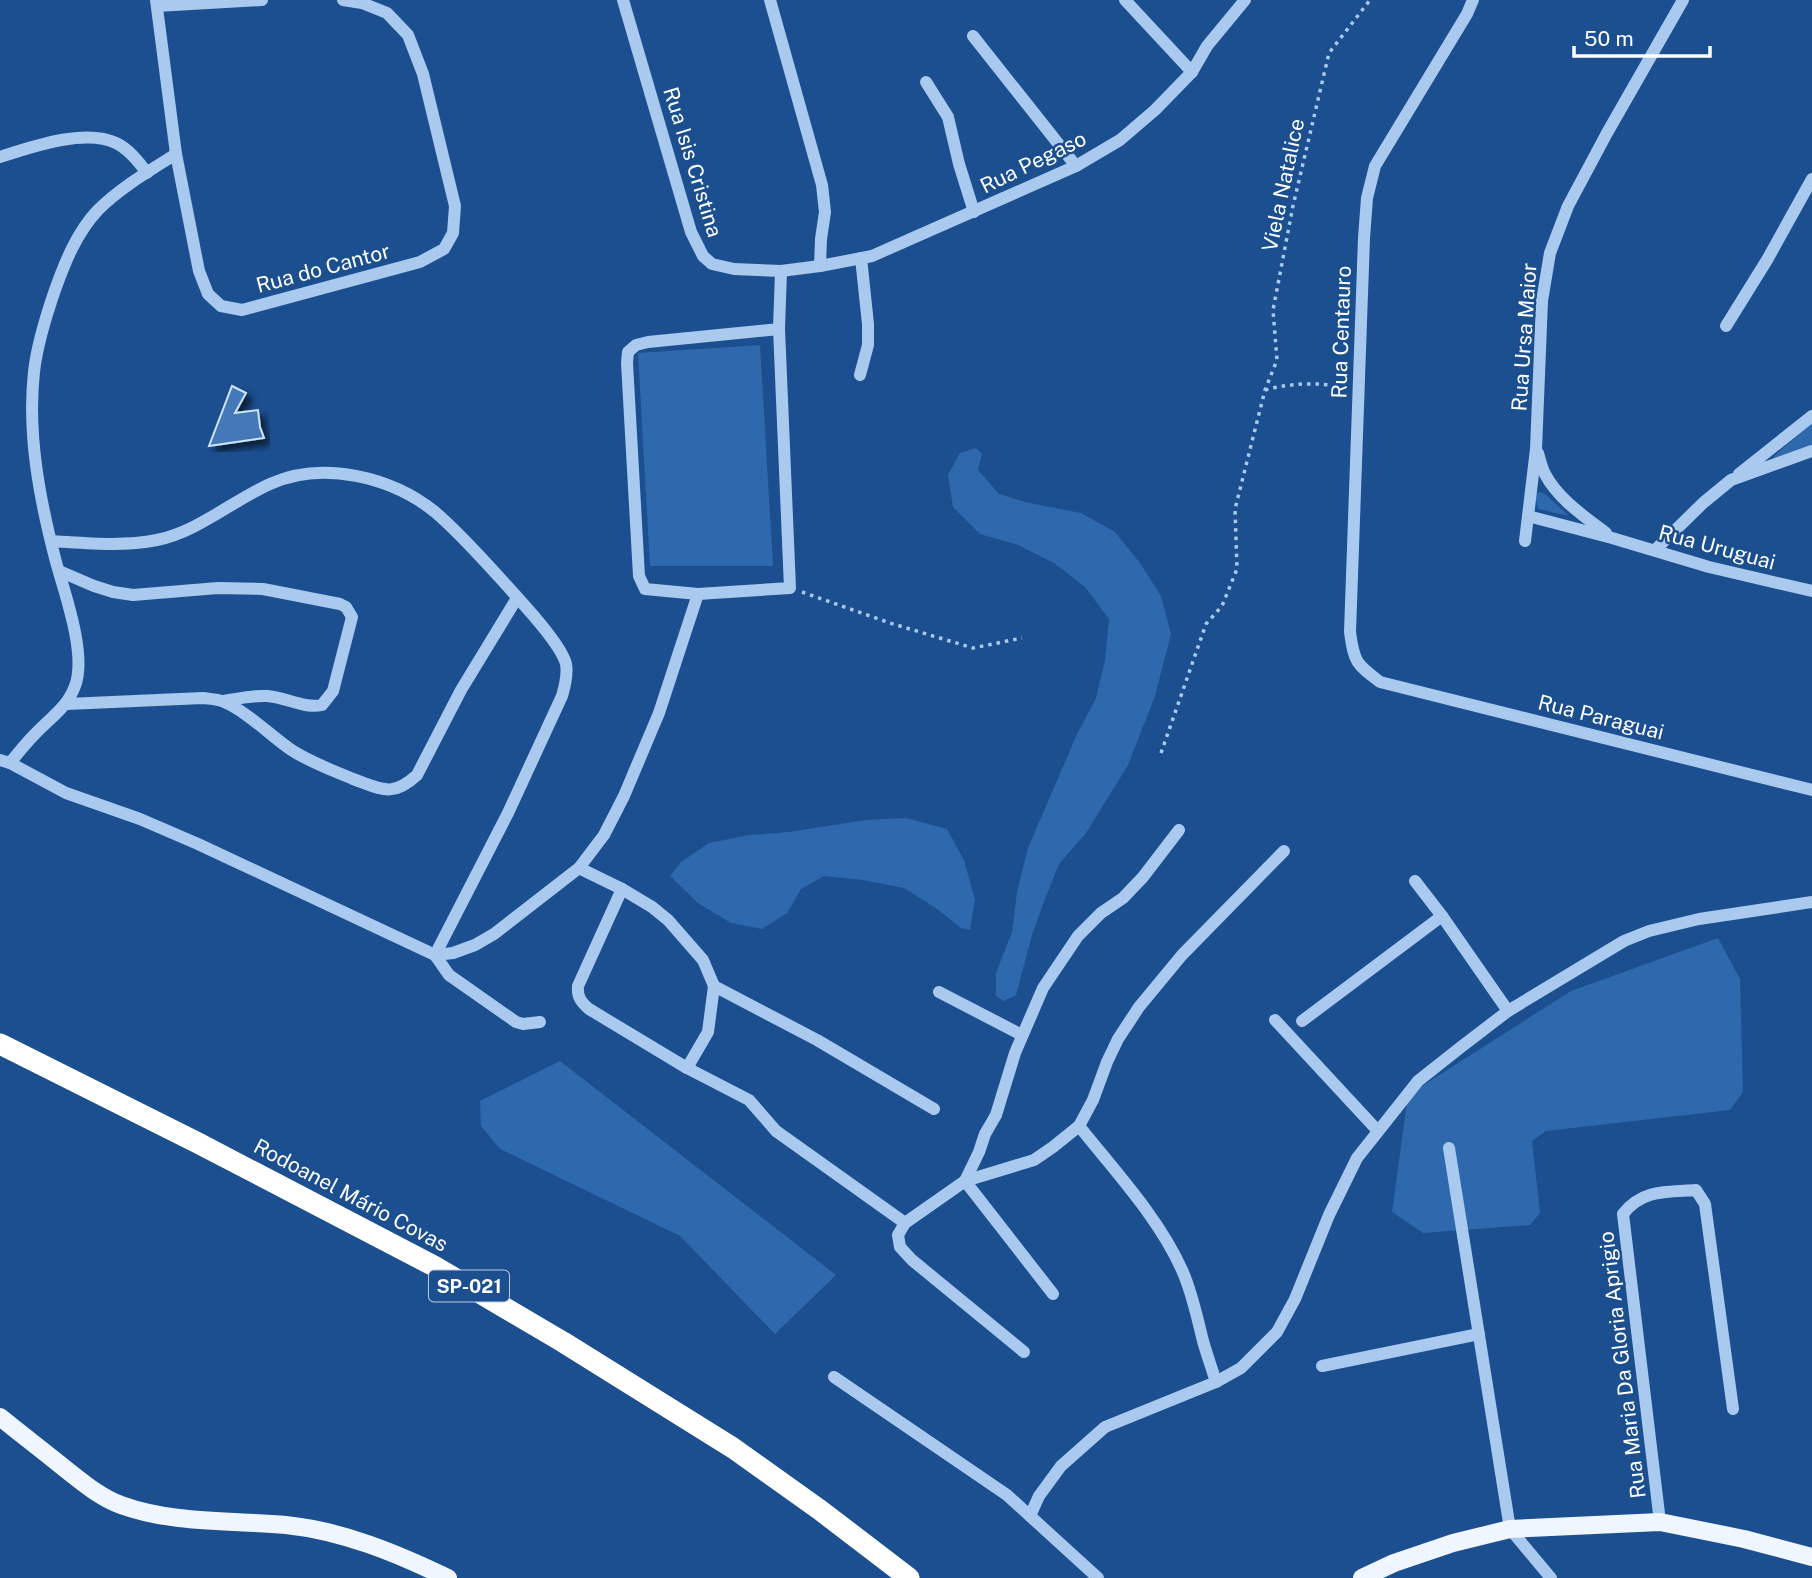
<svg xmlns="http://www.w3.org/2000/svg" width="1812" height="1578" font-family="'Public Sans',sans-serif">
	<defs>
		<filter id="shadow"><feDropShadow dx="6" dy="6" stdDeviation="3.5" flood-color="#0009"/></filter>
	</defs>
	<rect width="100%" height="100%" fill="#1b4f8f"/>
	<g fill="#2e69ad">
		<polygon points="760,345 773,566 650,566 638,353"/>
		<polygon points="1812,423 1812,447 1775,461 1774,456"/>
		<polygon points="976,448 982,454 978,470 999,494 1025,502 1081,513 1115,532 1140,563 1161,596 1171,634 1155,696 1128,765 1086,833 1059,864 1045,899 1032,935 1016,995 1004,1001 996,996 996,973 1012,932 1017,892 1028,848 1077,734 1096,698 1105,660 1109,619 1085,587 1054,563 1018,545 980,534 953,507 948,475 960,453"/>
		<polygon points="1540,492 1545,494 1569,516 1538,509 1535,497 1537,493"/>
		<polygon points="906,818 947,829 964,860 975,900 970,930 961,928 937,909 904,888 863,880 824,876 801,889 787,913 762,929 731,923 698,903 670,876 681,862 709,843 749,835 789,832 866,820"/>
		<polygon points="1718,938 1740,979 1743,1092 1730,1110 1546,1131 1532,1141 1540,1213 1530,1225 1423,1233 1392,1212 1408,1095 1571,991"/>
		<polygon points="560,1061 836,1275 775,1334 680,1236 500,1149 481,1126 480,1101"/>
	</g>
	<polygon fill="#4478b7" stroke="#cfe3fa" stroke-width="2" filter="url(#shadow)" points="232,386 246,393 235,413 258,410 260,427 264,438 209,446"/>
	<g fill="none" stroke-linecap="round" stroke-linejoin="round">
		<g stroke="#a9c9ee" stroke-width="3.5" stroke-dasharray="3.5 5" stroke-linecap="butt">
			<path d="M1265,390C1291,383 1317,382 1343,387"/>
			<polyline points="802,592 890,623 973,648 1022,638"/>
			<polyline points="1161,753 1206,624 1222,606 1237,569 1235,509 1265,390 1277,360 1273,310 1293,206 1329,53 1370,0"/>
		</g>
		<g stroke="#a9c9ee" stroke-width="12">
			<polyline points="156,0 176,154 199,271 208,294 221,306 242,310 420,262 444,249 453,233 455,206 423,74 408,35 387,13 362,3 343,0"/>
			<polyline points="623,0 691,232 703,256 712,264 734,269 781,271 820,266 872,256 1076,166 1120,140 1155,110 1192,72 1207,46 1245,0"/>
			<polyline points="770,0 822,185 825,212 821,239 820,266"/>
			<polyline points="1125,0 1192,72"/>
			<path d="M1473,0L1467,14L1375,166L1367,198L1364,238L1350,632C1354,662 1356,664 1380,682L1812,790"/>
			<polyline points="157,6 262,0"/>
			<polyline points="973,36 1076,166"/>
			<polyline points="926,82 948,117 959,164 974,212"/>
			<path d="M0,157C31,147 85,128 116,143C129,149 139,162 147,173"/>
			<polyline points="1726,326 1767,260 1812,179"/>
			<polyline points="779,329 648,342 636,345 628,352 627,363 639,576 645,589 698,594 790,588 779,329 781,271"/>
			<polyline points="860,375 868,345 868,324 861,258"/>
			<path d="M1538,453C1540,460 1542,468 1545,474C1558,499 1585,517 1606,533"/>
			<polyline points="1739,474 1812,416"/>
			<polyline points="1528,516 1612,538 1709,567 1812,591"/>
			<path d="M51,541C86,543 122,547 157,540C199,531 232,501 270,484C322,460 392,477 435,512C462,535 485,562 509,588C524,605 561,644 566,664C568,675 565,686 562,696L508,813L435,955L449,975L516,1022L523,1024L540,1022"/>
			<polyline points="1525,541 1536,449 1542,301 1550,253 1568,206 1607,133 1683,0"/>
			<polyline points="1655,550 1703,503 1731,480 1812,451"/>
			<path d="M59,571L94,586L113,592L133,595L218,588L263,589L340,604L346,607L352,617L333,691L322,705C304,709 285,697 267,696C253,695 237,699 223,701"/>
			<path d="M67,704L203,698C210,699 218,699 224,702C246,711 270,735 290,749C309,762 332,770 353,779C382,789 392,798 417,775L461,690L517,598"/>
			<polyline points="0,760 10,763 66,793 140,819 198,844 435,955 453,953 475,945 494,934 579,868 604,835 624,796 659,713 698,594"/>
			<path d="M10,763C18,753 26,743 35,734C50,718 67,708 75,686C87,655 65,594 56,562C40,501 27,435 34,372C37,344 46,316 55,290C65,262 77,232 98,210C120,188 149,171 176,154"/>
			<polyline points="579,868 622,889 652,907 668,920 703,960 714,986 817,1040 934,1109"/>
			<polyline points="1415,881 1442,916 1508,1011"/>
			<path d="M622,889L578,986C577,997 581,1002 589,1009L687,1068L749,1100L776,1131L905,1223"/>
			<polyline points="939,992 1022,1035"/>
			<polyline points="1275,1020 1377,1130"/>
			<polyline points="1302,1021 1442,916"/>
			<polyline points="687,1068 708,1032 714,986"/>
			<path d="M1079,1126C1114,1170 1159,1218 1182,1270C1192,1292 1197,1317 1203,1341C1207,1355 1212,1369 1216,1382"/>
			<polyline points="1449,1148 1510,1529 1551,1578"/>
			<polyline points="1053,1294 965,1181 979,1152 985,1134 996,1115 1015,1053 1043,988 1078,936 1101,913 1123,898 1143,877 1179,830"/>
			<polyline points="1024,1352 912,1260 900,1247 898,1235 905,1223 965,1181 1034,1160 1053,1147 1079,1126 1093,1100 1107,1062 1118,1039 1139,1007 1182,955 1284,851"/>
			<polyline points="1322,1366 1479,1334"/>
			<polyline points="834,1377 1007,1495 1030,1516"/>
			<path d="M1660,1522L1623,1214C1642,1189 1667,1192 1696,1190L1705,1204L1733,1409"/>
			<polyline points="1098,1578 1030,1516 1039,1496 1061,1466 1105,1427 1216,1382 1241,1368 1277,1332 1295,1299 1329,1215 1357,1158 1418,1081 1461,1047 1508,1011 1624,941 1649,931 1699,919 1812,902"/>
		</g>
		<g stroke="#f0f6ff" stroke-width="18">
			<path d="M0,1417C21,1434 42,1450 63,1467C81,1481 99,1497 121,1505C173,1524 231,1520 286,1525C343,1531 396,1553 448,1578"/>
			<polyline points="1362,1578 1394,1563 1453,1543 1510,1529 1660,1522 1744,1539 1812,1557"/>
		</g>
		<polyline stroke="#fff" stroke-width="21" points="0,1044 198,1143 434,1266 563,1342 733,1448 820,1510 909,1578"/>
	</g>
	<g text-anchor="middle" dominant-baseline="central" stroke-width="5" stroke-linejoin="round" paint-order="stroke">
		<rect fill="#1b4f8f" stroke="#bbcadd" stroke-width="2" x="429" y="1270.5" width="80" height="31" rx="5"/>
		<g font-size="19" font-weight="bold" fill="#fff">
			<text x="469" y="1286">SP-021</text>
		</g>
		<g font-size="21" fill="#fff" stroke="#1b4f8f">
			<text transform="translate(693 162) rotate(73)">Rua Isis Cristina</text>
			<text transform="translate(1033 162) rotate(-26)">Rua Pegaso</text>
			<text transform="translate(1283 185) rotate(-78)">Viela Natalice</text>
			<text transform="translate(323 268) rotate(-15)">Rua do Cantor</text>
			<text transform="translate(1341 332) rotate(-88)">Rua Centauro</text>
			<text transform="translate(1524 337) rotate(-86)">Rua Ursa Maior</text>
			<text transform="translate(1717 547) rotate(15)">Rua Uruguai</text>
			<text transform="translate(1601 717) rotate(14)">Rua Paraguai</text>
			<text transform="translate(351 1195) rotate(28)">Rodoanel Mário Covas</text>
			<text transform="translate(1622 1365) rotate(-97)">Rua Maria Da Gloria Aprigio</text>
		</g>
	</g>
	<path d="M1574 46v10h136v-10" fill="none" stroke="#ffffff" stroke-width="3.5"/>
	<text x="1584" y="46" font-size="21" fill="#ffffff" stroke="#1b4f8f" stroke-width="5" paint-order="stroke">50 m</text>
</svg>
